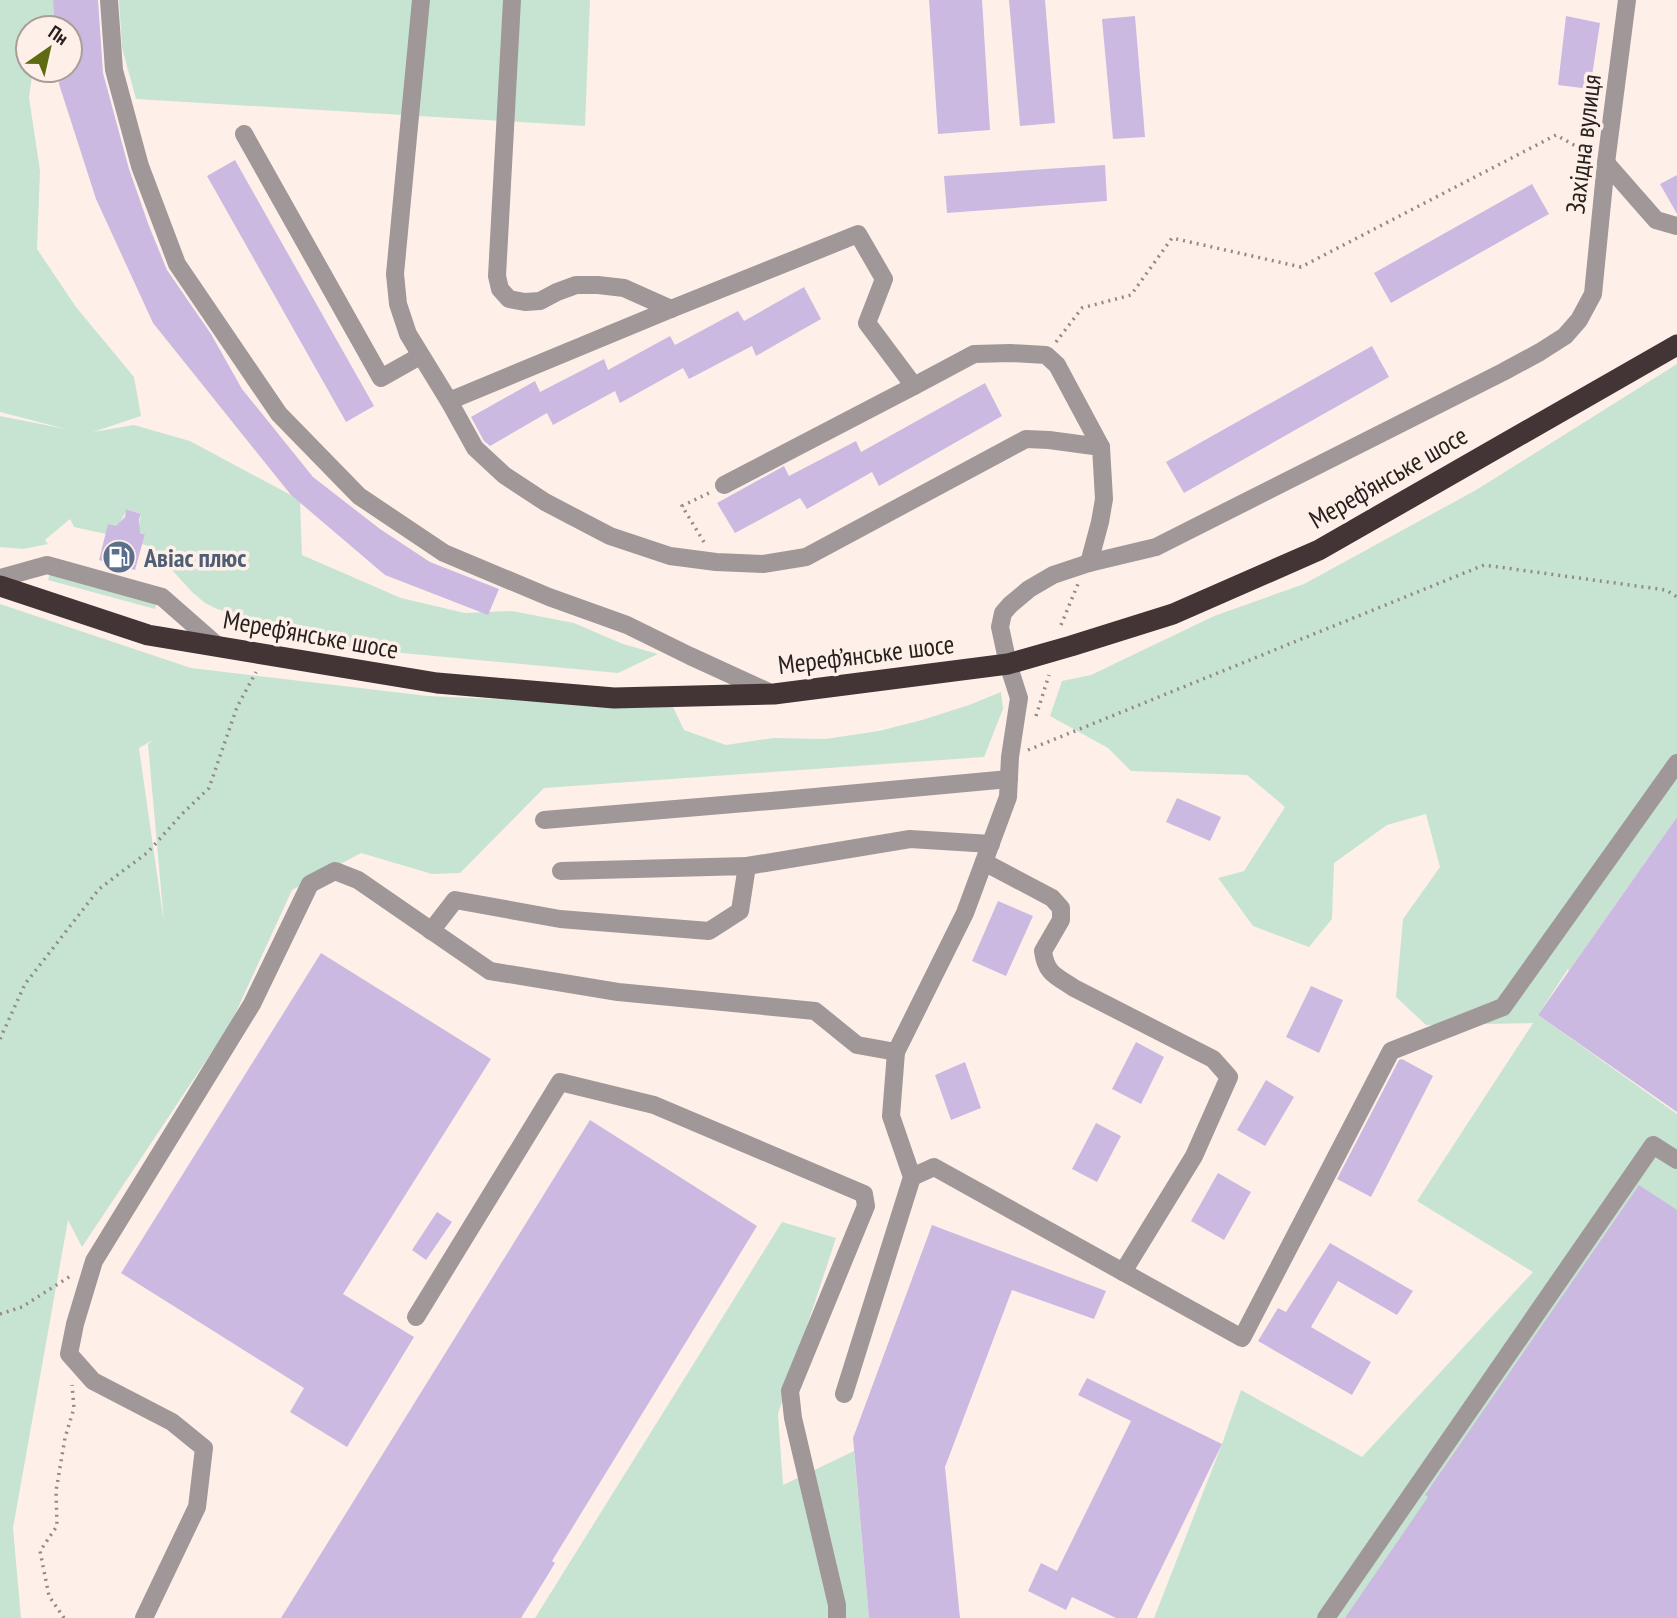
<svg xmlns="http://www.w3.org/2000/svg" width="1677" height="1618" font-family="'PT Sans Narrow',sans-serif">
	<rect width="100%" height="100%" fill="#fef0e9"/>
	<g fill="#c7e4d3" fill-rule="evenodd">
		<polygon points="0,0 54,0 55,28 28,28 28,70 33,70 29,97 40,171 37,249 76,307 134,377 141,416 93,432 134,425 190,441 300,500 302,555 401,598 465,613 512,611 574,623 623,644 658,654 618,673 359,649 279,628 217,609 205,603 192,592 151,547 142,544 145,534 138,532 141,514 127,509 118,527 106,534 74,527 70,519 45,540 48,544 23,549 0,547 0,416 66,429 0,412"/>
		<polygon points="119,0 590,0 585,126 136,99 122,48"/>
		<polygon points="1677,364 1677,817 1569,971 1568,969 1538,1015 1677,1114 1677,1618 1154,1618 1222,1444 1241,1390 1362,1457 1533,1272 1417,1201 1533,1023 1426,1025 1396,997 1403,919 1440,867 1426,814 1387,825 1334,863 1332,919 1309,947 1253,926 1218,878 1244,871 1285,807 1247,775 1131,771 1108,748 1050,716 1062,681 1091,675 1214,616 1304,584 1476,490"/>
		<polygon points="50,572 157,601 155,609 48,580"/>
		<path d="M0,604L191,668L428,696L673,707L684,730L726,745L773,738L825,739L879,731L922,720L969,705L1001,692L1003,709L984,757L544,788L460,873L432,874L361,853L292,890L231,1023L82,1247L68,1220L13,1528L21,1618H0ZM153,740L148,744L164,923L139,748Z"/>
		<polygon points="782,1222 836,1238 778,1414 783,1485 854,1451 869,1618 535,1618"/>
	</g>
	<g fill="#ccb9e1">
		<polygon points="53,0 98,0 103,73 129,169 149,226 167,270 211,334 242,389 313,477 380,529 430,562 499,589 488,615 385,575 291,495 153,323 96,199 59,84 58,70 70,70 70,28 55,28"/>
		<polygon points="929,0 982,0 990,130 938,134"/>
		<polygon points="1009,0 1045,0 1055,123 1020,126"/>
		<polygon points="1135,16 1145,137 1113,139 1102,19"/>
		<polygon points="1566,16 1600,23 1590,89 1558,85"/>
		<polygon points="235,160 374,406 346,422 207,176"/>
		<polygon points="1105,165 1107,201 947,213 944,176"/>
		<polygon points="1677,175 1677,214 1660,184"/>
		<polygon points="1532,184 1549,214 1391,303 1374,273"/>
		<polygon points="804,287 821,319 756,356 752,346 689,379 683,368 620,403 615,391 553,425 547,413 490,446 484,441 471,417 535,381 540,392 604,359 608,370 670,336 675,345 738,311 744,321"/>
		<polygon points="1372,346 1389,377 1184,493 1166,462"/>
		<polygon points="985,383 1002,416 879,486 872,472 807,509 800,498 735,533 717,503 784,466 789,476 856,441 861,452"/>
		<polygon points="126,509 141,514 139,519 140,533 145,534 135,570 99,560 108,524 116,526 125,517"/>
		<polygon points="1177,798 1221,817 1210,841 1166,822"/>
		<polygon points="1677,817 1677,1112 1538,1015"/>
		<polygon points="998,901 1033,916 1006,976 972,961"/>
		<polygon points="321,953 491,1059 343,1294 414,1337 347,1447 290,1412 304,1388 121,1273"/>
		<polygon points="1311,986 1343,1000 1319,1053 1286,1037"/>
		<polygon points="1136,1042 1164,1057 1141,1104 1112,1089"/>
		<polygon points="1402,1059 1433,1076 1371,1197 1337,1179 1399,1060"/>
		<polygon points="965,1062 981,1108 951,1120 935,1075"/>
		<polygon points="1266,1080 1294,1097 1265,1146 1237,1130"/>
		<polygon points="590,1120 757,1226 552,1561 555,1563 546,1578 521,1618 281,1618"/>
		<polygon points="1096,1123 1121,1136 1097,1182 1072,1169"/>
		<polygon points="1218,1173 1251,1192 1224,1240 1191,1221"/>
		<polygon points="1639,1185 1677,1210 1677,1618 1345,1618 1428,1497 1425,1495"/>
		<polygon points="437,1212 452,1222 426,1260 412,1250"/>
		<polygon points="932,1225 1106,1291 1094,1319 1012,1290 945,1467 960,1618 869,1618 853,1438"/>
		<polygon points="1330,1243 1413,1291 1397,1315 1338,1281 1311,1327 1371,1362 1352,1395 1258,1341 1278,1308 1286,1312"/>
		<polygon points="1087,1378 1222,1444 1137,1618 1116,1618 1072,1597 1066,1610 1028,1591 1041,1563 1057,1571 1131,1421 1078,1395"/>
	</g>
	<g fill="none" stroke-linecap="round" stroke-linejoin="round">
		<g stroke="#948a85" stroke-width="3.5" stroke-dasharray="2 5" stroke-linecap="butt">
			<polyline points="1056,342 1082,308 1131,295 1172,238 1301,267 1556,135 1590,154"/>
			<polyline points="704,542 682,506 709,493"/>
			<polyline points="1061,625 1078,584"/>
			<polyline points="1036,716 1049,675"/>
			<polyline points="1028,750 1484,565 1666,590 1677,597"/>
			<polyline points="0,1039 25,984 99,889 148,852 181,815 209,788 237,707 256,672"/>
			<polyline points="0,1314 22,1307 72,1275"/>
			<polyline points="64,1618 49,1596 40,1551 57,1526 56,1491 65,1438 74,1408 72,1385"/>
		</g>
		<g stroke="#a09798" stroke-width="18">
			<polyline points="109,0 114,70 140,166 177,264 279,414 359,496 444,553 549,597 627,625 690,656 771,693"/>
			<polyline points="421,0 395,274 398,304 408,334 449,401 671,309 858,234 884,279 867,323 914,386 724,485"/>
			<polyline points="512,0 497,276 500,289 509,299 525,302 540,301 557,292 576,285 598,285 624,288 671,309"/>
			<polyline points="244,134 381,378 420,356"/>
			<polyline points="1606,163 1656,220 1677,226"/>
			<polyline points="914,386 974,354 1010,353 1046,355 1057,365 1101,447"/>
			<polyline points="449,401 475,448 504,475 545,502 610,536 670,556 716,562 763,564 806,557 1026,439 1049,440 1101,447 1104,499 1100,522 1089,563"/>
			<polyline points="0,578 47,565 162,597 219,647"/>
			<polyline points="544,820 782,800 1009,779"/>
			<path d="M984,862L1052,898L1061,908V920L1043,951C1046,974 1056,976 1074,988L1213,1059L1229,1077L1194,1156L1123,1272"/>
			<polyline points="747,866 910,839 991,844"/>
			<polyline points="431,931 455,900 560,919 709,931 740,911 747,866 561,871"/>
			<polyline points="912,1177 934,1167 1242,1338 1391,1051 1503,1007 1677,763"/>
			<polyline points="416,1317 560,1082 654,1105 864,1194 866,1206 790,1391 793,1418 837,1605 837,1618"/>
			<polyline points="844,1394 912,1177 891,1116 896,1052 965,913 1008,797 1010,757 1019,698 1008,664 1000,627 1003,613 1010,605 1029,589 1053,575 1089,563 1156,547 1503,372 1540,352 1565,336 1579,320 1593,294 1606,163 1627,0"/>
			<polyline points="144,1618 197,1507 204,1448 172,1422 93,1381 69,1354 75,1324 94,1261 252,1004 310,884 335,871 358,880 490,971 618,992 815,1011 857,1045 896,1052"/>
			<polyline points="1326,1618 1653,1145 1677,1160"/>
		</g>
		<polyline stroke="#433436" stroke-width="21" points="0,586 148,635 437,683 614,698 774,694 1008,664 1071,646 1173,614 1319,550 1677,345"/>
	</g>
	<defs>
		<symbol id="fuel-disc" viewBox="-11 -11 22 22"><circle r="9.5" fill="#5c6f8a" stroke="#fef0e9"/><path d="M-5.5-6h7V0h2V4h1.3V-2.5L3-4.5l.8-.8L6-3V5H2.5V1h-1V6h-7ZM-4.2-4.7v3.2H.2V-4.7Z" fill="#fff"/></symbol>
	</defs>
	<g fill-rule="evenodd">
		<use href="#fuel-disc" x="100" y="538" width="38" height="38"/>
	</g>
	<g text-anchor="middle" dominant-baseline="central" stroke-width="7" stroke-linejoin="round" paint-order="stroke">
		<g font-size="26" fill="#28221f" stroke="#fef0e9">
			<text transform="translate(1583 144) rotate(-83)">Західна вулиця</text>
			<text transform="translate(1388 477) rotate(-30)">Мереф’янське шосе</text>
			<text transform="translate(311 634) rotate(10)">Мереф’янське шосе</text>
			<text transform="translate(866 654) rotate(-7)">Мереф’янське шосе</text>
		</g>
		<g font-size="26" font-weight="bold" fill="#4e5e75" stroke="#fef0e9" text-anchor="start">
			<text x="144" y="557">Авіас плюс</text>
		</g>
	</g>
	<g transform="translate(49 49) rotate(34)"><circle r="33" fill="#fef0e9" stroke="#a89e98" stroke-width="2"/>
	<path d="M0-5L12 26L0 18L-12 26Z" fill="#5f6b12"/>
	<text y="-10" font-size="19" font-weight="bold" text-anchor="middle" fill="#28221f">Пн</text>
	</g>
</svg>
